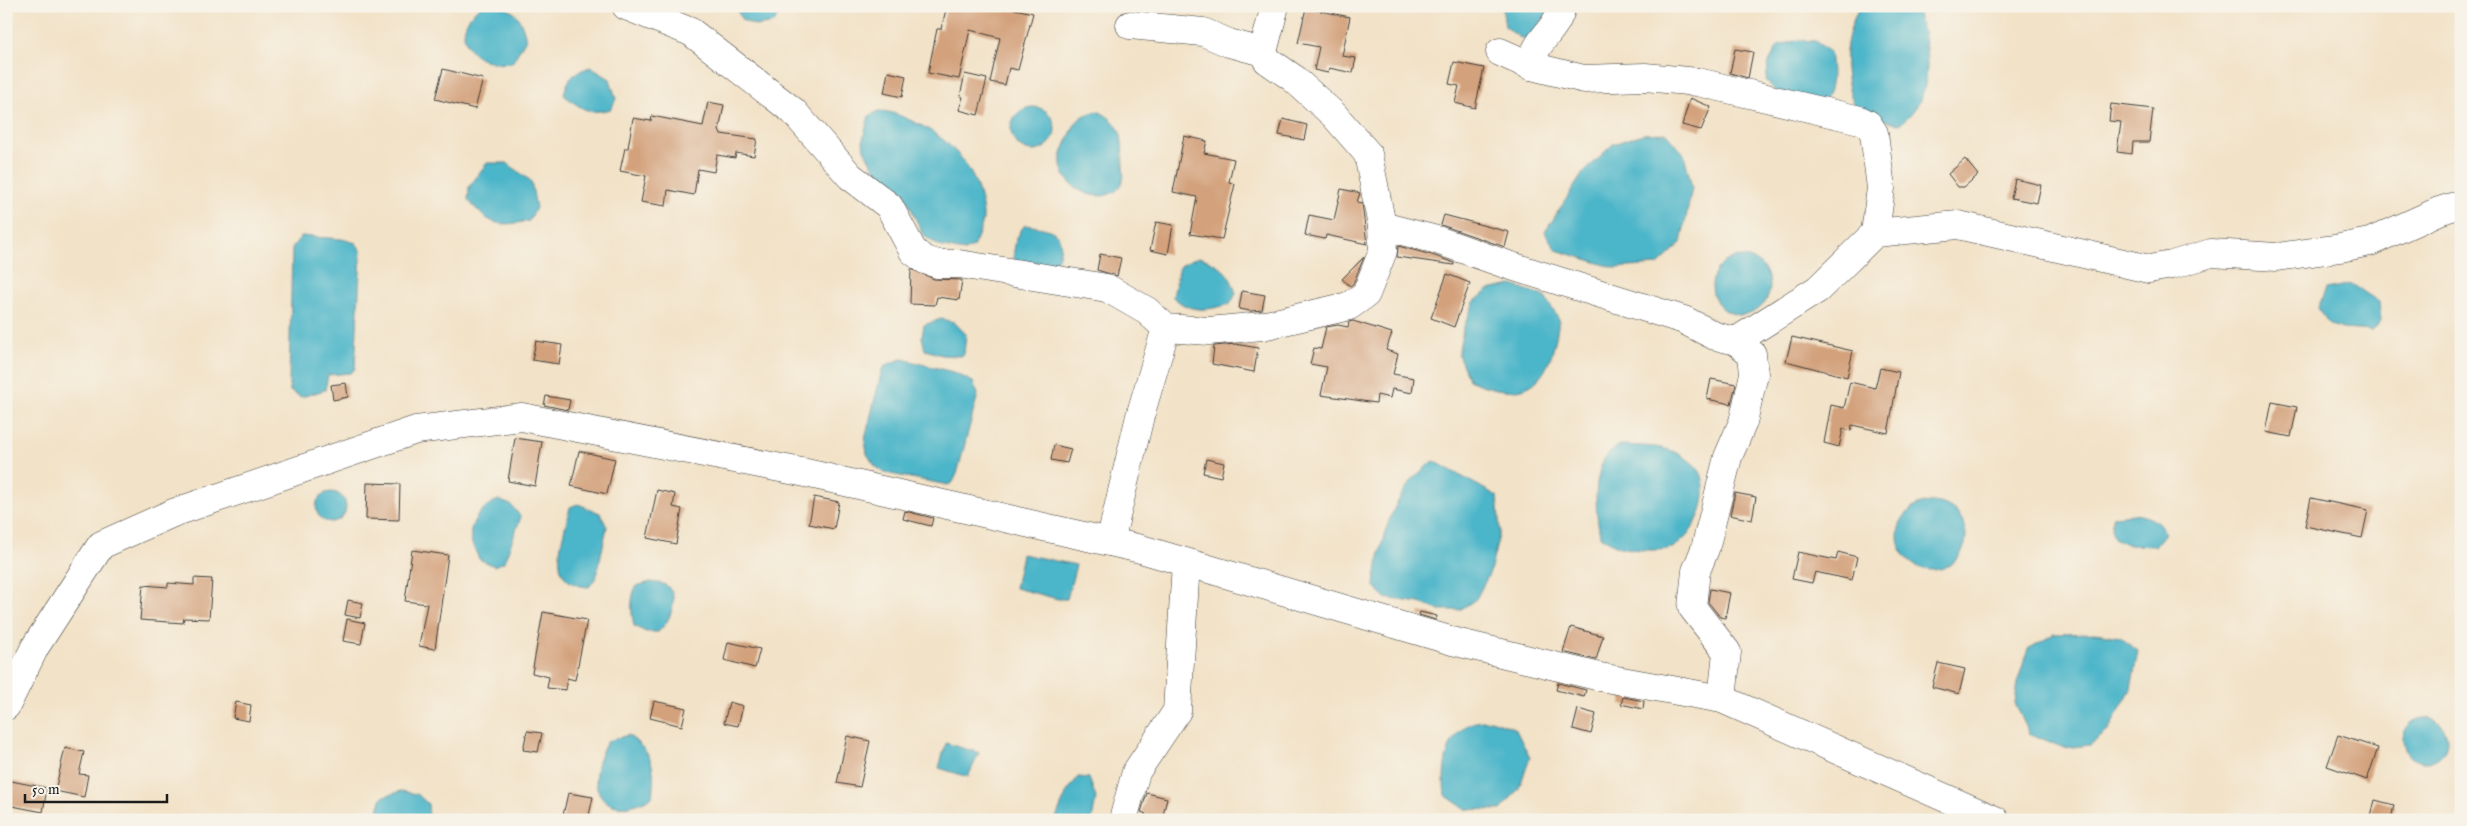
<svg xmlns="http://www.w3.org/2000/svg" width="2467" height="826" font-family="'IM FELL English',serif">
	<rect width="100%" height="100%" fill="#f7f3e8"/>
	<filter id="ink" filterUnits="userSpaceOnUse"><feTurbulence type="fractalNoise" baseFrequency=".02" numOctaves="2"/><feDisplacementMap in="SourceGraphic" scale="10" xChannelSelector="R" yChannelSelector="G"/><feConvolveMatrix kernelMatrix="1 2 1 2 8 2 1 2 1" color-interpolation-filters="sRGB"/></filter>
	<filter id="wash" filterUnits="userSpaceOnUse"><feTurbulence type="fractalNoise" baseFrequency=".0096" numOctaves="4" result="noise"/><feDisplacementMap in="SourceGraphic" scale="20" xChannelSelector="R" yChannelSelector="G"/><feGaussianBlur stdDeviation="1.12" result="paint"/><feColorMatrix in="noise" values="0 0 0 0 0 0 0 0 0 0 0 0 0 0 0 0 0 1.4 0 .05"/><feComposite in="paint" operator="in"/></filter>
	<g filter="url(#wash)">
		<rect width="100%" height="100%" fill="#f2e2c7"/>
		<g fill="#4bb5c9" stroke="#346872">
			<path d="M481,6C511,6 519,9 526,39L512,63C472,68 445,33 481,6Z"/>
			<polygon points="735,6 782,6 774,23 756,26 742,20"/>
			<polygon points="1502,6 1553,6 1528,40 1519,37 1505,27"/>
			<path d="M1860,6H1915C1929,44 1938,98 1899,124C1887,121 1868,117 1859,109C1852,103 1851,96 1849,88C1842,59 1846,33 1860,6Z"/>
			<path d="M1798,40L1815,41L1830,52C1832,70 1835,87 1823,103L1780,97L1766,80L1769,62L1778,46Z"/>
			<path d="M590,67L610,79L616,99L611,109C588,115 582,109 564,95C567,78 575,72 590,67Z"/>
			<circle cx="1033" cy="129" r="22"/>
			<path d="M879,111C891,111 901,116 912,121C951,138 979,170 983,214C984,224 977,238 973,247L964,251L939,246L923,235L904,193L876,171L864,150L863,139L869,116Z"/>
			<path d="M1098,111C1124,124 1122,137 1123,164C1123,170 1125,178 1122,183C1109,210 1058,191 1061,158C1062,152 1066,143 1069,137C1076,120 1080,115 1098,111Z"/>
			<polygon points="1666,133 1684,154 1692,188 1681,243 1658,265 1615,268 1556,250 1545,232 1583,173 1613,144 1643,134"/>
			<path d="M487,163H507L531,181L536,208L529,221C496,227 490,225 468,200L469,187Z"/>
			<path d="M1025,225C1042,228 1064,228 1060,250C1058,260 1056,263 1049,270L1015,263C1011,253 1017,233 1025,225Z"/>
			<polygon points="301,236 342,239 356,243 361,251 355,369 350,373 328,375 325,390 301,397 290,391 289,384 292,248"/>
			<path d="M1199,257C1219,263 1231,273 1236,294L1230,304C1208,310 1191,314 1173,297L1179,267L1190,260Z"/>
			<circle cx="1741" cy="286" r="29"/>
			<polygon points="2352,284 2379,302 2381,321 2372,331 2343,329 2330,325 2318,308 2326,289"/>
			<path d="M1512,285L1544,296L1559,319C1551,380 1532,407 1469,380L1458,354L1463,329L1474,302L1488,290Z"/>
			<polygon points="941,319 954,322 966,334 964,354 961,356 942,355 925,350 922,337 924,325"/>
			<polygon points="902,359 953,372 973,382 978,394 957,474 953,482 948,485 885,473 875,466 867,454 865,439 882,370 886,365"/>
			<path d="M1620,445C1637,446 1661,445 1677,453C1686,458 1699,466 1702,476C1710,501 1695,534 1674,547C1665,552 1631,550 1621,547C1614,545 1607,540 1600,536C1596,511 1592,482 1605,458C1608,453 1615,449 1620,445Z"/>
			<path d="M1434,461L1497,496L1500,531L1490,572L1476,599L1460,610H1439L1420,603L1385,598L1374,585C1381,539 1392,489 1434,461Z"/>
			<circle cx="331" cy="507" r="15"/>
			<path d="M498,500L511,505L521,517L504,562L494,566L479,559C477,553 472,546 471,540C468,522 483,506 498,500Z"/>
			<circle cx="1932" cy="536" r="34"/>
			<path d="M578,504L600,513L607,527L596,578L589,587C542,584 564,538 570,507Z"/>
			<path d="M2134,514C2149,516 2158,520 2165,533L2155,546L2129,545L2114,538L2111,529L2113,516Z"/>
			<polygon points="1022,554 1076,565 1067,599 1058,599 1015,588"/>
			<path d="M651,582C654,583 660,583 663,584C683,592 670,623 658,632H646L634,626C631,612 630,599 636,586Z"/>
			<polygon points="2096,633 2120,637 2138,651 2131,689 2108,731 2090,745 2064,748 2029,733 2015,703 2019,677 2028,649 2054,634"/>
			<circle cx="2425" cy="740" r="22"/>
			<path d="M1491,720L1515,728L1530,758L1519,788L1501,810L1465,809L1445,795C1442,772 1445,738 1468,725C1474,721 1485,721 1491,720Z"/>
			<path d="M628,735C653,753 656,767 652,797C602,826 580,783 608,741Z"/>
			<polygon points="946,743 979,753 968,777 939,768"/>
			<polygon points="1078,777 1089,778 1096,798 1092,820 1055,820 1067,792"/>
			<polygon points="401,791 417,794 428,804 429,820 375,820 382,797"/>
		</g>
		<g id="blocks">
			<g fill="#d3a17b">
				<polygon points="947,6 1001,6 1033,13 1018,70 1009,68 1005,85 990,82 1000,38 970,30 959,79 928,73 937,29 941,29"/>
				<polygon points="1306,8 1350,17 1342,56 1356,58 1353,73 1329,68 1328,73 1314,70 1319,47 1298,43"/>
				<polygon points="1735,49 1753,52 1748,78 1730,73"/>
				<polygon points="1454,62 1484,68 1475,108 1455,103 1459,86 1449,84"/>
				<polygon points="443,69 483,79 475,109 435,99"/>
				<polygon points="888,72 906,76 902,97 884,93"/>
				<polygon points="965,74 987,79 978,115 959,110 963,97 960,96"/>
				<polygon points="1690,98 1711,107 1701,130 1682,125"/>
				<polygon points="708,102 724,105 719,131 721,134 757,139 754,156 736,153 735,158 717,155 714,172 698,169 694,195 668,190 666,206 641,202 646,176 620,171 625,148 628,148 633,118 651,121 652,116 703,126"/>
				<polygon points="2111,104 2153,109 2149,142 2133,142 2132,154 2117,152 2121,122 2109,121"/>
				<polygon points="1283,119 1307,125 1304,140 1279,135"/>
				<polygon points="1184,136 1207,141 1204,153 1234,159 1229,182 1235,184 1222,239 1190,234 1197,197 1173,192"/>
				<polygon points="1965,159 1978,175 1964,187 1958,187 1948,174"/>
				<polygon points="2015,179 2041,185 2037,203 2011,198"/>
				<polygon points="1341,189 1360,193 1357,202 1362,203 1367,244 1326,235 1325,239 1305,235 1309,215 1334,220"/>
				<polygon points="1444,215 1509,232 1505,247 1441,225"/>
				<polygon points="1156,222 1173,225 1168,254 1150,250"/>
				<polygon points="1398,246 1432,255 1454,263 1454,265 1397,257"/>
				<polygon points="1100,254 1121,258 1117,276 1097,270"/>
				<polygon points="1364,257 1353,284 1350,286 1342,279"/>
				<polygon points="911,269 934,279 962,280 959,300 937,297 935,305 910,304"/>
				<polygon points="1447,274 1470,283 1454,327 1431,318"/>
				<polygon points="1242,291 1265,295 1262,310 1251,311 1239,309"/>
				<polygon points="1353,321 1392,333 1386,350 1398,354 1393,374 1414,378 1412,393 1392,389 1390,398 1377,395 1376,403 1321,395 1327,367 1310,364 1314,348 1321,349 1326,327 1338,325 1348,327 1349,322"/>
				<polygon points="1792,337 1853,351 1847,377 1786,361"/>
				<polygon points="536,341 562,345 559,364 532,360"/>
				<polygon points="1235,344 1258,348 1254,372 1212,364 1214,346"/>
				<polygon points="1880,368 1899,372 1888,433 1852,425 1851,431 1843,429 1839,447 1824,443 1831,405 1844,408 1850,382 1875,388"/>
				<polygon points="1711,379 1736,384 1731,404 1707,399"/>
				<polygon points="346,383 348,397 333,400 331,385"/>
				<polygon points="546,396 570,400 568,410 544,405"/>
				<polygon points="2272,402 2297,407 2291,437 2266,432"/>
				<polygon points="515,438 542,442 535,486 508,481"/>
				<polygon points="1054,445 1071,449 1067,463 1051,460"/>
				<polygon points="579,451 615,459 607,494 571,486"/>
				<polygon points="1206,459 1224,463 1221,477 1203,473"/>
				<polygon points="367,483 400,484 399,520 366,519"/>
				<polygon points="657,490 675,494 673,507 682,509 676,544 647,538"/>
				<polygon points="1735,493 1756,497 1752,520 1730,515"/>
				<polygon points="814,497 839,502 834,529 809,524"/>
				<polygon points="2311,498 2368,510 2362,538 2305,526"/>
				<polygon points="905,511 933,518 931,526 903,519"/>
				<polygon points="412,550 448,555 435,649 419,646 427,604 405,601"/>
				<polygon points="1798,552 1836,560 1838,552 1857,557 1852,580 1815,572 1812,583 1792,579"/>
				<polygon points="194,578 212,579 209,619 184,618 183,623 140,620 143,585 168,587 168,583 194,585"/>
				<polygon points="1710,589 1730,593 1725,618 1720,617 1708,602"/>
				<polygon points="348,600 363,603 360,618 345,615"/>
				<polygon points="543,612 587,620 575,680 567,678 566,690 547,688 549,677 532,673"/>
				<polygon points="1420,612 1437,616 1436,620 1419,615"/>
				<polygon points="347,619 365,623 361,644 343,641"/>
				<polygon points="1571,627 1603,636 1596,660 1563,652"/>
				<polygon points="728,642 760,649 755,668 724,660"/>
				<polygon points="1938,663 1965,669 1959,694 1932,687"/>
				<polygon points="1558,683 1586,690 1584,697 1556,690"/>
				<polygon points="1623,697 1644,701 1643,709 1621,704"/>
				<polygon points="654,701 686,708 682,726 650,718"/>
				<polygon points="236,702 251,705 249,721 233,718"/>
				<polygon points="729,702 743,706 738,726 724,723"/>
				<polygon points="1578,709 1596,714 1591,734 1573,729"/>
				<polygon points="527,731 542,733 538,752 523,750"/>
				<polygon points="2338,735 2378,748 2367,780 2327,766"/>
				<polygon points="847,736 870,741 860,787 837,783"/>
				<polygon points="65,748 84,752 79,774 88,775 84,797 55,791"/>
				<polygon points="11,781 47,788 43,812 7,805"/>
				<polygon points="568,793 593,797 588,820 562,820"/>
				<polygon points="1147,793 1167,798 1162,820 1144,820 1146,814 1141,812"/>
				<polygon points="2375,800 2394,805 2391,820 2370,820"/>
			</g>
		</g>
	</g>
	<g filter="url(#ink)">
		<use href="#blocks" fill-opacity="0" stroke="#3c3a36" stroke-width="1"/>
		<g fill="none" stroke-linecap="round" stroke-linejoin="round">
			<defs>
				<g id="minor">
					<polyline points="626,6 691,32 793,111 850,176 889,206 913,251 925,260 938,264 959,264 1107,288 1147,311 1166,328 1209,331 1262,326 1349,306 1366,294 1383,251 1382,226 1368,154 1334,115 1293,78 1267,60 1263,52 1275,6"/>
					<polyline points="1130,25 1203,32 1229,43 1263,52"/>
					<polyline points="1500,52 1531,66 1584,79 1645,77 1698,82 1860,120 1868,124 1874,133 1881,188 1875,233"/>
					<path d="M1531,66C1535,38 1556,33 1562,6"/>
					<polyline points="1382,226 1437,240 1508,265 1684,320 1715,336 1736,341 1818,289 1875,233 1958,225 2149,269 2172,265 2211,253 2277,257 2340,248 2370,242 2439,211 2461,204"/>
					<polyline points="1110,542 1140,416 1166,328"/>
					<polyline points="1722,699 1727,652 1692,607 1696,571 1705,549 1728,457 1743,422 1754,374 1752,354 1736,341"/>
					<polyline points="6,706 35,647 101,545 173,513 416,430 522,417 806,473 1141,549 1456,642 1600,677 1722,699 1995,820"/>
					<polyline points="1123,820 1136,772 1177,711 1186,563"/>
				</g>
			</defs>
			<use href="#minor" stroke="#3c3a36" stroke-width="29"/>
			<use href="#minor" stroke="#fff" stroke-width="28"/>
		</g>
	</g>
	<rect width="2467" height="826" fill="none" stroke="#f7f3e8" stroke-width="25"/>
	<path d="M25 794v8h142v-8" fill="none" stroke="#1c1c1c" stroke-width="2.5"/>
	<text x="32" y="794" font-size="15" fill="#1c1c1c" stroke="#f7f3e8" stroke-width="4" paint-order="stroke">50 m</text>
</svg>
